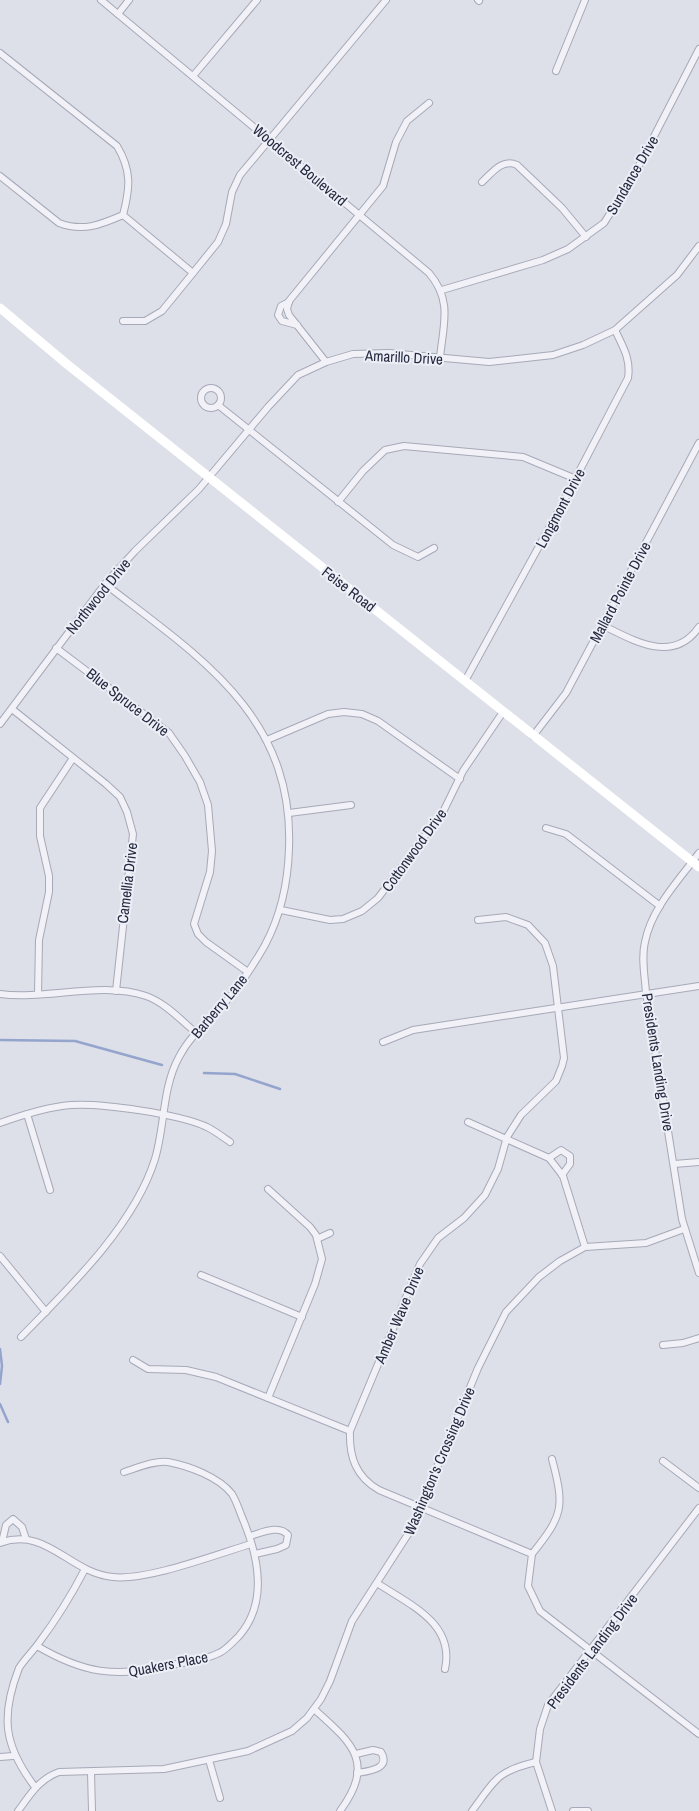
<svg xmlns="http://www.w3.org/2000/svg" width="699" height="1811" font-family="'Archivo Narrow',sans-serif">
	<rect width="100%" height="100%" fill="#dde0e9"/>
	<g fill="none" stroke-linecap="round" stroke-linejoin="round">
		<g stroke="#94a4cd" stroke-width="2.5">
			<polyline points="0,1040 75,1041 162,1065"/>
			<polyline points="204,1073 235,1074 280,1089"/>
			<polyline points="0,1349 2,1366 0,1384"/>
			<polyline points="0,1404 8,1422"/>
		</g>
		<defs>
			<g id="street">
				<path d="M101,0L429,273C453,301 443,325 440,358"/>
				<polyline points="478,0 479,1"/>
				<polyline points="118,14 129,0"/>
				<path d="M0,53L117,146C132,171 130,188 123,215L193,273"/>
				<polyline points="556,71 585,0"/>
				<polyline points="193,76 257,0"/>
				<path d="M0,176L59,223C83,232 100,225 123,215"/>
				<path d="M482,182C492,173 502,158 517,165L562,208L586,237"/>
				<polyline points="442,290 543,260 568,249 604,223 632,179 699,49"/>
				<polyline points="289,302 281,306 278,315 282,321 297,325"/>
				<polyline points="123,321 145,321 162,311 193,273 218,242 226,224 232,192 240,175 386,0"/>
				<polyline points="326,362 289,315 287,309 289,301 383,186 396,142 407,121 429,103"/>
				<circle cx="211" cy="398" r="10"/>
				<polyline points="218,405 393,545 418,557 434,548"/>
				<polyline points="338,502 363,471 385,450 404,446 523,457 576,479"/>
				<path d="M602,625C633,640 673,665 699,627"/>
				<polyline points="56,648 169,733 185,756 200,782 208,805 212,851 210,872 194,924 198,934 206,942 248,972"/>
				<path d="M465,681L560,508L628,378C631,359 623,347 615,330"/>
				<polyline points="12,709 106,784 120,797 127,812 133,834 116,991"/>
				<polyline points="0,724 105,584 135,551 199,489 268,407 298,375 326,362 353,354 389,353 489,362 553,355 583,345 615,330 677,275 699,246"/>
				<polyline points="533,736 566,693 699,443"/>
				<polyline points="267,740 328,714 344,712 362,714 378,721 460,779"/>
				<polyline points="289,813 351,805"/>
				<polyline points="546,828 566,834 660,906"/>
				<path d="M699,853C679,880 651,909 645,942C641,958 645,977 646,993L682,1219L699,1273"/>
				<polyline points="281,910 330,920 343,919 362,911 378,898 443,812 463,771 503,712"/>
				<path d="M478,920L506,917L528,925L545,943L553,966L564,1058L562,1066L556,1081L521,1115L507,1137L498,1169L485,1195L464,1218L438,1238L420,1264L350,1431C349,1457 356,1477 379,1490L532,1554L528,1586L540,1611L699,1734"/>
				<path d="M0,994C46,1000 101,981 146,996C164,1002 181,1020 195,1032"/>
				<polyline points="38,994 39,940 49,892 49,876 40,836 40,808 73,758"/>
				<polyline points="383,1042 413,1030 699,986"/>
				<polyline points="27,1114 50,1190"/>
				<polyline points="468,1122 549,1158 563,1176 585,1247"/>
				<path d="M0,1123C22,1115 47,1107 71,1105C102,1103 179,1114 207,1127C215,1131 223,1137 230,1142"/>
				<polyline points="549,1158 561,1150 570,1156 570,1164 562,1175"/>
				<polyline points="674,1164 699,1162"/>
				<polyline points="268,1189 310,1227 316,1235 322,1259 315,1284 268,1398"/>
				<polyline points="317,1239 330,1233"/>
				<polyline points="0,1256 46,1312"/>
				<polyline points="201,1275 302,1317"/>
				<path d="M21,1337C69,1288 134,1226 155,1159C165,1126 162,1088 179,1057C190,1036 207,1022 223,1005C239,987 253,966 265,945C281,915 288,883 289,848C294,715 198,656 105,584"/>
				<polyline points="663,1345 683,1343 699,1338"/>
				<polyline points="133,1360 148,1369 186,1370 216,1377 350,1431"/>
				<polyline points="663,1461 699,1488"/>
				<path d="M250,1536C261,1533 279,1524 288,1535L286,1545L277,1549L255,1554"/>
				<polyline points="2,1542 6,1525 13,1519 22,1527 26,1539"/>
				<path d="M0,1543C47,1526 69,1573 113,1577C147,1581 217,1554 251,1544"/>
				<path d="M532,1554C563,1515 565,1508 552,1459"/>
				<path d="M377,1583C410,1605 455,1623 445,1669"/>
				<path d="M37,1646C83,1673 115,1678 167,1666C183,1662 204,1661 219,1653C226,1650 233,1642 239,1636C268,1603 259,1559 244,1522C240,1513 237,1502 232,1494C219,1477 189,1466 168,1462C155,1460 137,1468 124,1472"/>
				<path d="M314,1709C352,1743 376,1762 340,1811"/>
				<path d="M356,1754L373,1750L381,1752C391,1769 369,1771 357,1773"/>
				<polyline points="0,1757 13,1756"/>
				<polyline points="209,1760 220,1798"/>
				<polyline points="91,1772 92,1811"/>
				<path d="M35,1787C4,1746 0,1717 19,1668C24,1660 32,1652 38,1644C56,1620 71,1596 85,1569"/>
				<path d="M18,1811C30,1795 39,1779 59,1772L164,1769L248,1751L292,1731L307,1718L321,1699L330,1681L352,1621L412,1528L478,1368L506,1312L539,1277L560,1261L585,1247L646,1243L684,1229"/>
				<path d="M472,1811C495,1780 497,1771 536,1762"/>
				<polyline points="552,1811 536,1762 540,1729 548,1705 699,1508"/>
				<polyline points="573,1811 588,1811"/>
			</g>
		</defs>
		<use href="#street" stroke="#a6a9b7" stroke-width="8"/>
		<use href="#street" stroke="#f1f1f7" stroke-width="6"/>
		<polyline stroke="#fff" stroke-width="9" points="0,308 68,365 699,867"/>
	</g>
	<g text-anchor="middle" dominant-baseline="central" stroke-width="4" stroke-linejoin="round" paint-order="stroke">
		<g font-size="15" fill="#252a41" stroke="#edeff6">
			<text transform="translate(300 165) rotate(40)">Woodcrest Boulevard</text>
			<text transform="translate(632 175) rotate(-60)">Sundance Drive</text>
			<text transform="translate(404 357) rotate(3)">Amarillo Drive</text>
			<text transform="translate(560 508) rotate(-62)">Longmont Drive</text>
			<text transform="translate(349 589) rotate(38)">Feise Road</text>
			<text transform="translate(620 592) rotate(-62)">Mallard Pointe Drive</text>
			<text transform="translate(98 596) rotate(-51)">Northwood Drive</text>
			<text transform="translate(128 702) rotate(38)">Blue Spruce Drive</text>
			<text transform="translate(414 850) rotate(-54)">Cottonwood Drive</text>
			<text transform="translate(127 883) rotate(-83)">Camellia Drive</text>
			<text transform="translate(219 1006) rotate(-50)">Barberry Lane</text>
			<text transform="translate(658 1062) rotate(81)">Presidents Landing Drive</text>
			<text transform="translate(399 1315) rotate(-67)">Amber Wave Drive</text>
			<text transform="translate(439 1461) rotate(-67)">Washington's Crossing Drive</text>
			<text transform="translate(592 1651) rotate(-53)">Presidents Landing Drive</text>
			<text transform="translate(168 1664) rotate(-11)">Quakers Place</text>
		</g>
	</g>
</svg>
